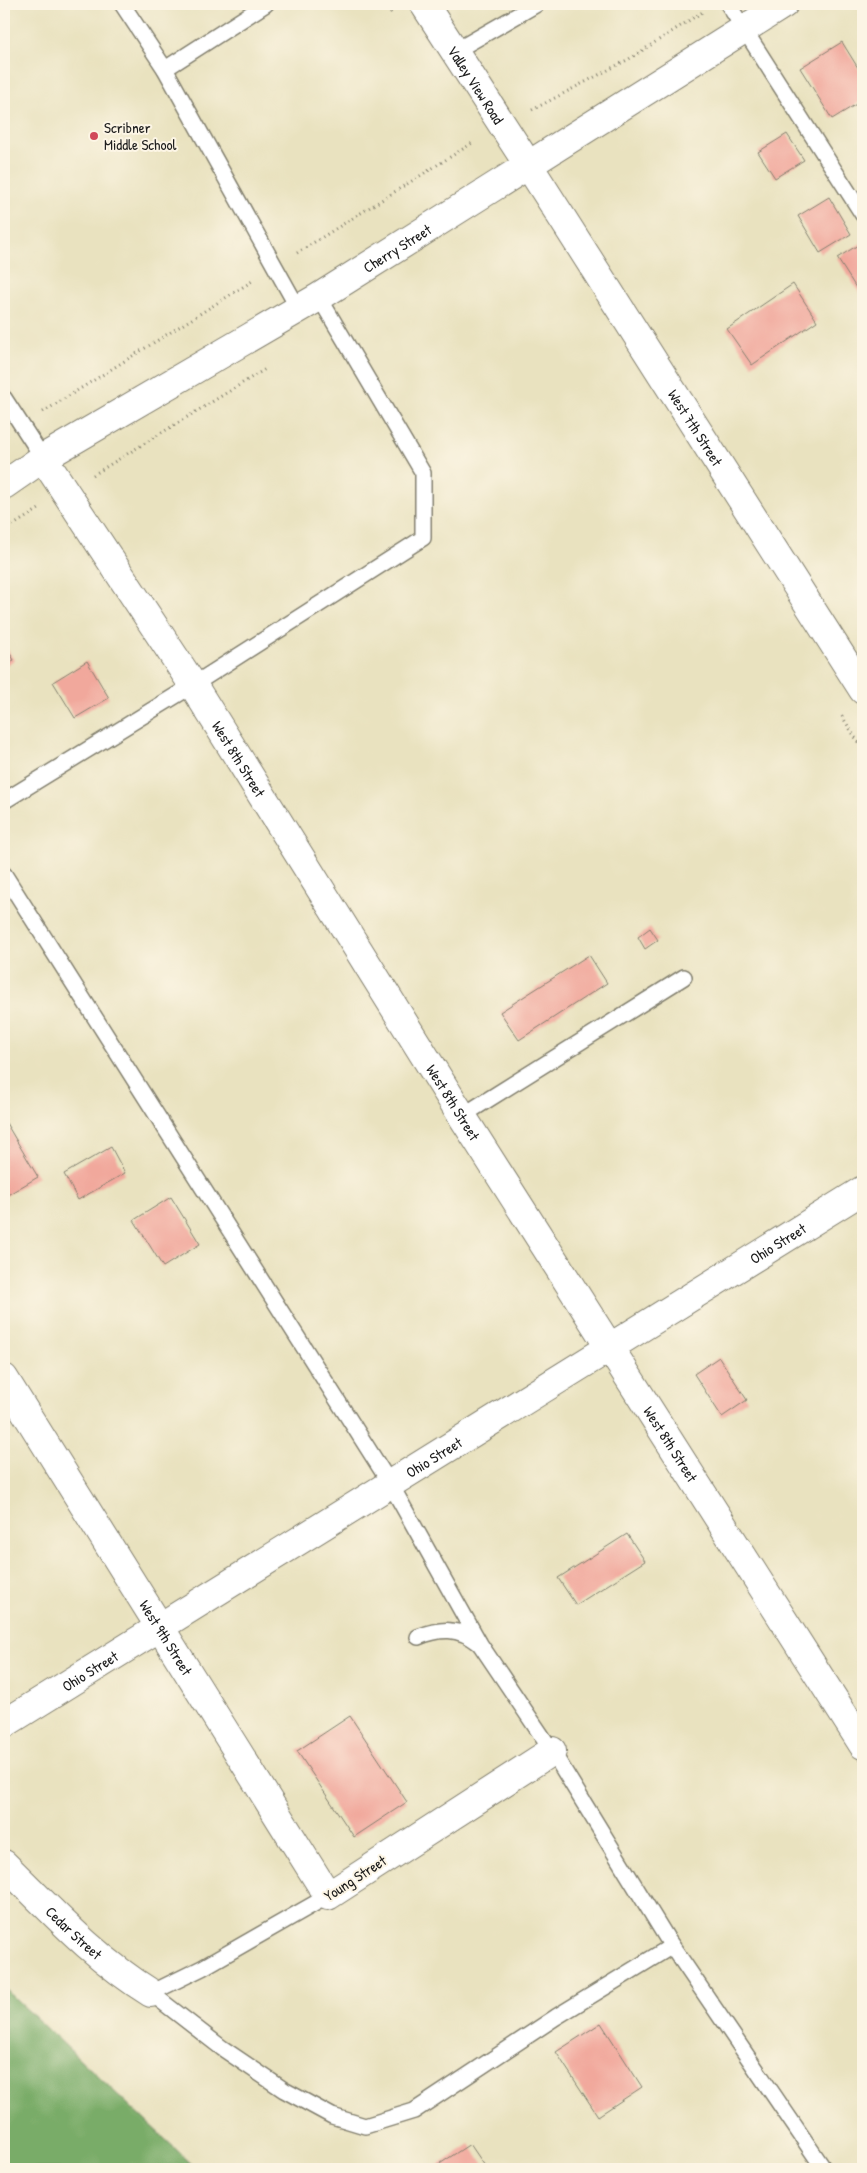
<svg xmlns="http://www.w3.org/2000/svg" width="867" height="2173" font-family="'Patrick Hand',sans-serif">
	<rect width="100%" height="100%" fill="#fcf5e5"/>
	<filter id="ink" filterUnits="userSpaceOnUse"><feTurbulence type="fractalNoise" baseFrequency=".02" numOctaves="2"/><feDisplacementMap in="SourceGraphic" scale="10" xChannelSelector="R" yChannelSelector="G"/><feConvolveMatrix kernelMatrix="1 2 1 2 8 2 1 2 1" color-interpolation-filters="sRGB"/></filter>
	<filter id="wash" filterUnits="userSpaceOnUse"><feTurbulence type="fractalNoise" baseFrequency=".0096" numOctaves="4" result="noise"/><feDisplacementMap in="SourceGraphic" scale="20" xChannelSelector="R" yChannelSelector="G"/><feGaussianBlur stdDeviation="1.12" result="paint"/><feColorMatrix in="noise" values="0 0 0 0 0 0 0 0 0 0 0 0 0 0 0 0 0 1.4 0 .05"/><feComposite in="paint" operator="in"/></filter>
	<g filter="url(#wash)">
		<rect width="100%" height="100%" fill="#e9e2bf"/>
		<polygon fill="#79ac68" stroke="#4a6442" points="4,1988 197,2169 4,2169"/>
		<g id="blocks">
			<g fill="#f1a89c">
				<polygon points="842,42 863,76 863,100 832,119 800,68"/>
				<polygon points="787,134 804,160 775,178 758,152"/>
				<polygon points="829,197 851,234 820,253 798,216"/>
				<polygon points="863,242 863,292 860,294 837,258"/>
				<polygon points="793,284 817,321 752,365 727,329"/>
				<polygon points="4,644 14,660 4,666"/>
				<polygon points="87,661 109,698 75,718 53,682"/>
				<polygon points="650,928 658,940 645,949 638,937"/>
				<polygon points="589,955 607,983 519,1040 500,1012"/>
				<polygon points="6,1123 38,1177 4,1197 4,1124"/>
				<polygon points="111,1147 125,1173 78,1200 64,1174"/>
				<polygon points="171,1197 200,1244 163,1267 134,1220"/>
				<polygon points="719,1357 747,1400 722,1417 694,1374"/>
				<polygon points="627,1534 645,1561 576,1605 558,1578"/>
				<polygon points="350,1716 407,1802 354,1837 297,1751"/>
				<polygon points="601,2023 642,2087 598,2116 556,2052"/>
				<polygon points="470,2144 487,2169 432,2169"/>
			</g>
		</g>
	</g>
	<g filter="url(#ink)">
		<use href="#blocks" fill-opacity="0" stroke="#827f6e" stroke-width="1"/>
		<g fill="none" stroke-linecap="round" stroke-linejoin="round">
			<defs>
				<g id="service">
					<polyline points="122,4 165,69 298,308"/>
					<polyline points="728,4 863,215"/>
					<polyline points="455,51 537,4"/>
					<polyline points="165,69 266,4"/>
					<polyline points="4,398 43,458"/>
					<polyline points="4,801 193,685 423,538 423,473 319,297"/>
					<polyline points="4,874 391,1485 480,1644 552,1751 668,1940 824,2169"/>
					<polyline points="462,1116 684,977"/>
					<path d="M418,1637C441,1628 458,1627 479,1643"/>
					<polyline points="328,1896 202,1968 151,1993 222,2048 284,2090 332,2116 365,2126 414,2111 556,2017 672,1946"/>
				</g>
				<g id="minor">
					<path id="s1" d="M424,4L529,166"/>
					<path id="s2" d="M43,458L193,685L462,1116L863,1745"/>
					<path id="s3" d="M4,1378L328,1896L552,1751"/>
					<path id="s4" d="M4,1724L863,1190"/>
					<path id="s5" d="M4,1864C51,1910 94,1958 151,1993"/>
				</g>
				<g id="tertiary">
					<path id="s6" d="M529,166L863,690"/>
					<path id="s7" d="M4,485L43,458L319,297L784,4"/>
				</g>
			</defs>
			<use href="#service" stroke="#827f6e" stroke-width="18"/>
			<use href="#minor" stroke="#827f6e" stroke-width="30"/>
			<use href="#tertiary" stroke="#827f6e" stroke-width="30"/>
			<g stroke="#827f6e" stroke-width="3" stroke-dasharray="1 4" stroke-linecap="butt">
				<polyline points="385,4 392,15"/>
				<polyline points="532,110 629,59 704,11"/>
				<polyline points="297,253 474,142"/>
				<polyline points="43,412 254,280"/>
				<polyline points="93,475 267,368"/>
				<polyline points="4,531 39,509"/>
				<polyline points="842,716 863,750"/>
			</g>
			<use href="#service" stroke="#fff" stroke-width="15"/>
			<use href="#minor" stroke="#fff" stroke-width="28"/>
			<use href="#tertiary" stroke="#fff" stroke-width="28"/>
		</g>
	</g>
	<circle fill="#d1495b" stroke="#fcf5e5" stroke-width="2" cx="94" cy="136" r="5"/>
	<g text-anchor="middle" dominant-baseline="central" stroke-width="4" stroke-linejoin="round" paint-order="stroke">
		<g font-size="15" fill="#1c1c1c" stroke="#fcf5e5">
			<text stroke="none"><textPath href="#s1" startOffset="96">Valley View Road</textPath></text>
			<text stroke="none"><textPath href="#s7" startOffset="459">Cherry Street</textPath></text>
			<text stroke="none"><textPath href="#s6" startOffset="310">West 7th Street</textPath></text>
			<text stroke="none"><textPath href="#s2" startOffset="359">West 8th Street</textPath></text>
			<text stroke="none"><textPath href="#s2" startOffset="764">West 8th Street</textPath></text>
			<text stroke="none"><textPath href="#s4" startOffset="911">Ohio Street</textPath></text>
			<text stroke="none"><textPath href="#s2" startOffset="1169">West 8th Street</textPath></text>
			<text stroke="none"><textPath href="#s4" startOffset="506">Ohio Street</textPath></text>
			<text stroke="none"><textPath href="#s3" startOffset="306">West 9th Street</textPath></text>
			<text stroke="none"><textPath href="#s4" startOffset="101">Ohio Street</textPath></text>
			<text transform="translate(355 1878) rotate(-33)">Young Street</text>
			<text stroke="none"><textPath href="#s5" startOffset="98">Cedar Street</textPath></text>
		</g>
		<g font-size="15" fill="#1c1c1c" stroke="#fcf5e5" text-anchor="start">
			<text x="104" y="127">Scribner<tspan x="104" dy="17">Middle School</tspan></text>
		</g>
	</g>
	<rect width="867" height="2173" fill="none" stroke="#fcf5e5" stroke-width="20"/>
</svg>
